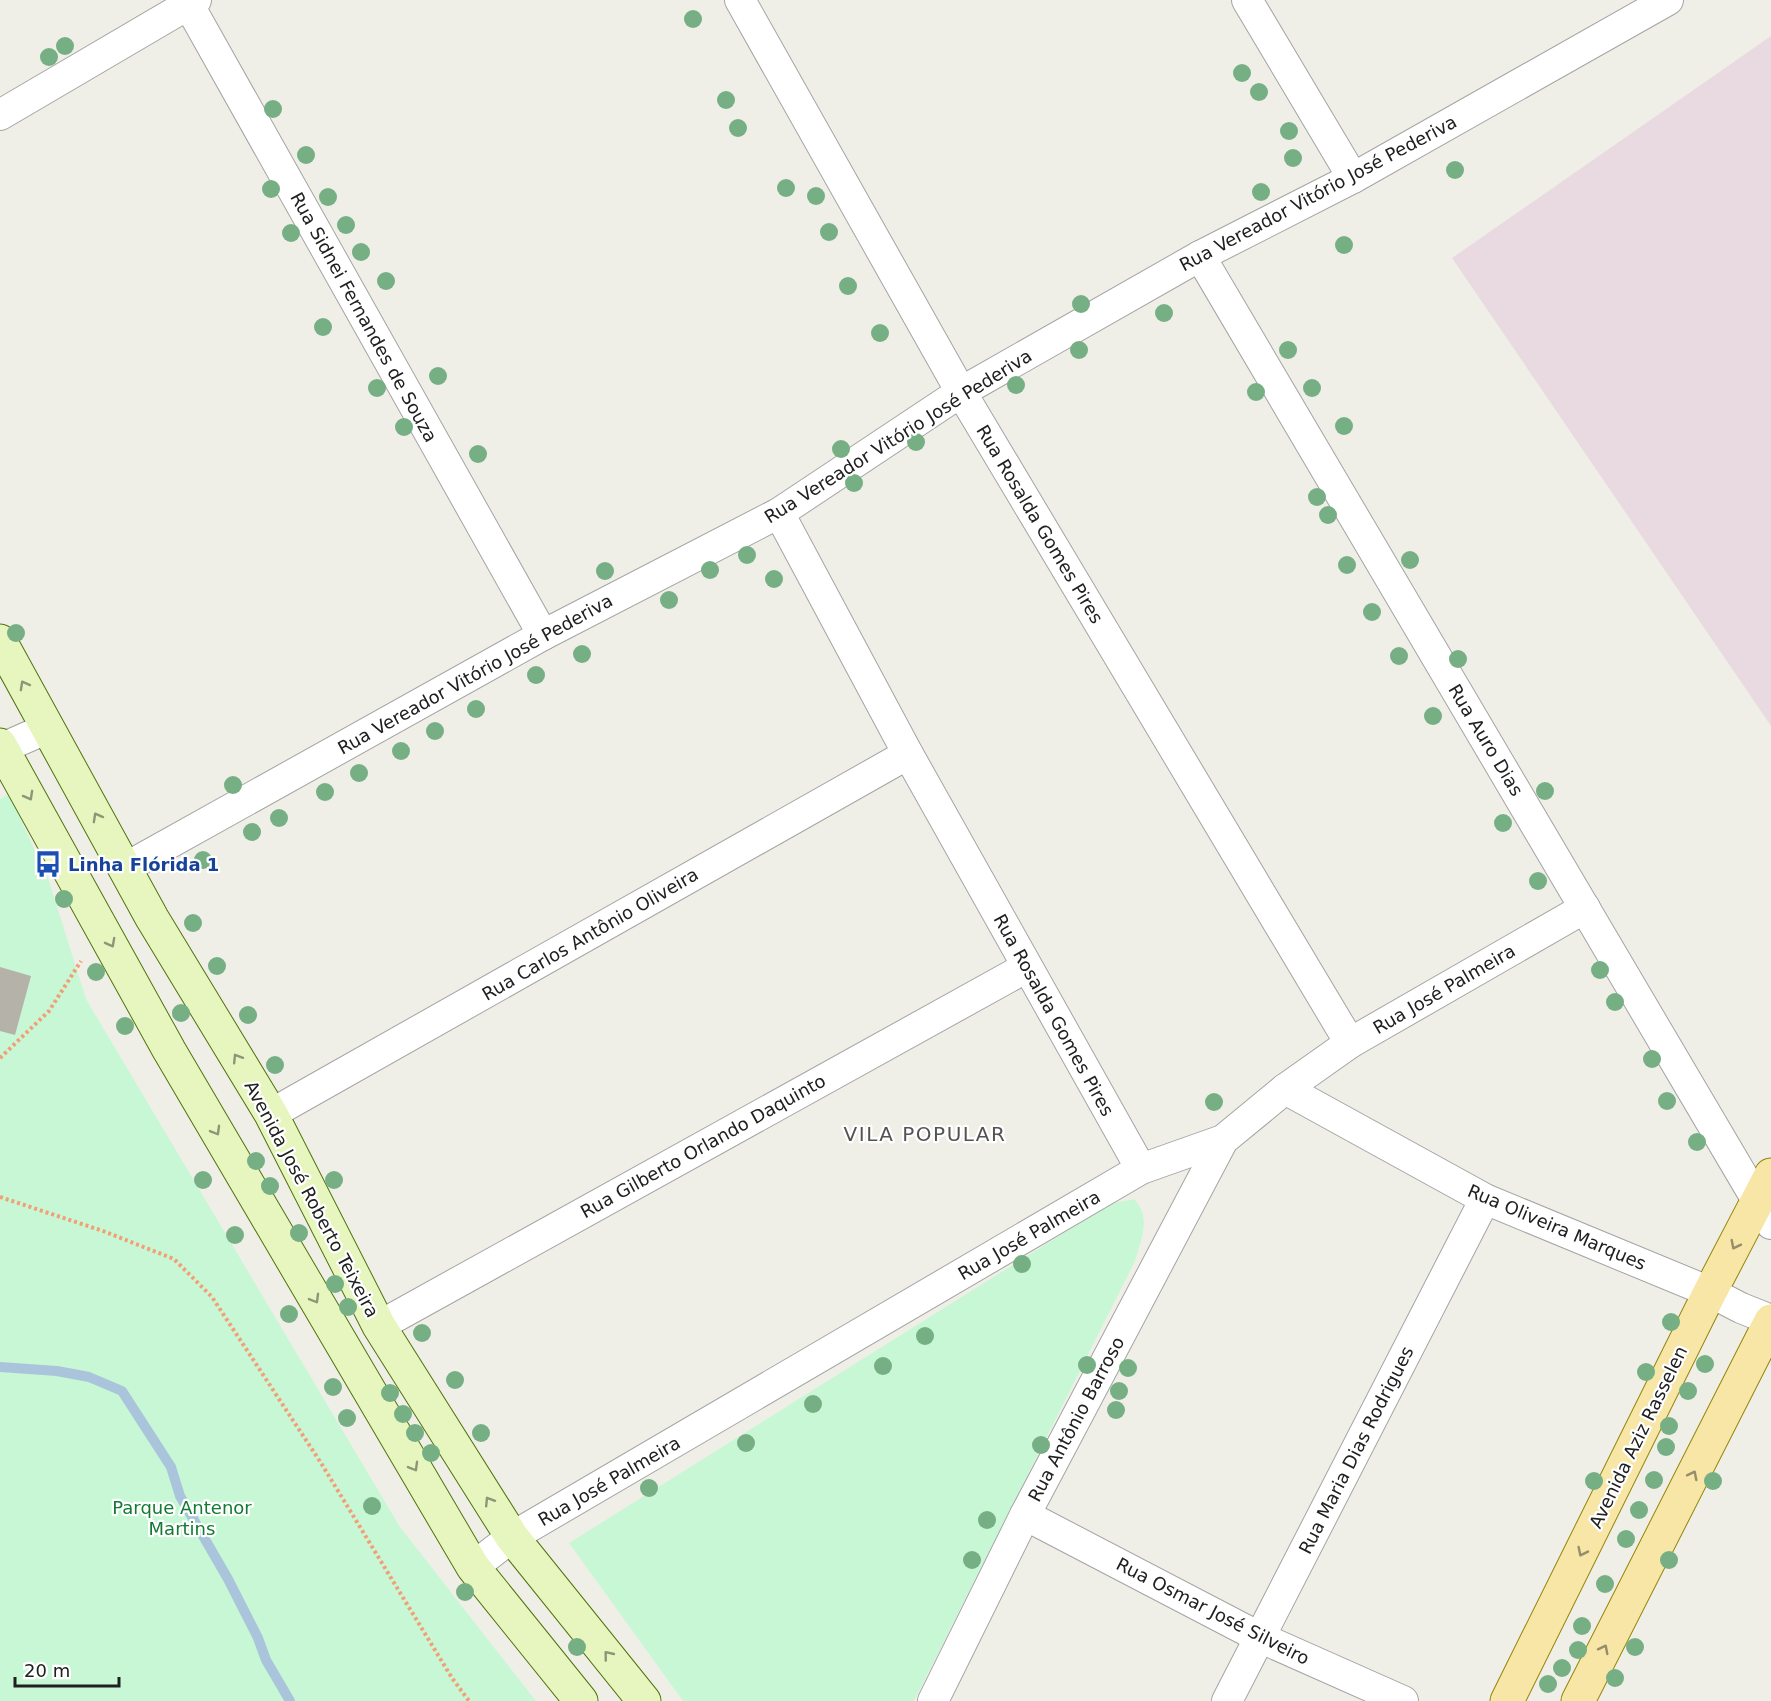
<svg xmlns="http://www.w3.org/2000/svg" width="1771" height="1701" font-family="'DejaVu Sans',sans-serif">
	<rect width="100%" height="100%" fill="#f0efe7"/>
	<polygon fill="#e9dae2" points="1771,36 1771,726 1452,258"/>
	<g fill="#c8f7d6">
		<polygon points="9,794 49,881 86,999 400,1527 536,1701 0,1701 0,799"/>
		<path d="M1134,1199C1152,1218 1141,1239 1135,1261L914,1701H683L569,1543L1110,1204Z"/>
	</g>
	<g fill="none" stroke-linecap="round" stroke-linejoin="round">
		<polyline stroke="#aac5db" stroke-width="10" points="0,1367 57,1371 89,1377 122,1391 171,1467 180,1496 228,1579 258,1638 266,1660 290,1701"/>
	</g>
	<polygon fill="#b5b2aa" points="0,967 31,976 15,1035 0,1031"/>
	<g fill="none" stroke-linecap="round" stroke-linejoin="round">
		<defs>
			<g id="street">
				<polyline points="186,0 543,635"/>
				<polyline points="740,0 961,392 1350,1043"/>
				<polyline points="1247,0 1353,178"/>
				<polyline points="0,115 196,0"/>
				<polyline points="1200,256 1771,1224"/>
				<polyline points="779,513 908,754 1141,1169"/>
				<polyline points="0,749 48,728"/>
				<polyline points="125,868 543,635 779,513 961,392 1200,256 1353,178 1668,0"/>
				<polyline points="1285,1089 1485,1199 1710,1292 1741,1308 1771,1320"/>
				<polyline points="271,1114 908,754"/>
				<polyline points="379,1326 1027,967"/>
				<polyline points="1025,1515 1259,1637 1403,1701"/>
				<polyline points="473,1567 512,1537 1141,1169 1223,1140 1285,1089 1350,1043 1585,908"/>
				<polyline points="933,1701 1025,1515 1223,1140"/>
				<polyline points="1227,1701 1485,1199"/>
			</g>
			<g id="secondary">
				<polyline points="0,641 152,918 271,1114 379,1326 512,1537 644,1701"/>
				<polyline points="0,745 169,1050 473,1567 581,1701"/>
			</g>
			<g id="primary">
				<polyline points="1507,1701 1710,1292 1771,1175"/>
				<polyline points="1578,1701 1771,1321"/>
			</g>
		</defs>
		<use href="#street" stroke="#a4a4a4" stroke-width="32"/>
		<use href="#secondary" stroke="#50730c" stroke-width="35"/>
		<use href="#primary" stroke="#938509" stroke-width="35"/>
		<g stroke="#f29f76" stroke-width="4" stroke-dasharray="3 3" stroke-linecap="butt">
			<polyline points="0,1058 49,1011 81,961"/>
			<polyline points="0,1197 103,1231 174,1259 212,1297 321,1463 452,1678 469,1701"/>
		</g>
		<use href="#street" stroke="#fff" stroke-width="30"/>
		<use href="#secondary" stroke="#e7f6bf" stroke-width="33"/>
		<use href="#primary" stroke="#f7e6a6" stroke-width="33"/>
	</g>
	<g fill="#76af84">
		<circle cx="693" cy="19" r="9"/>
		<circle cx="65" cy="46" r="9"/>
		<circle cx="49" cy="57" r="9"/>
		<circle cx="1242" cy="73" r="9"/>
		<circle cx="1259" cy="92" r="9"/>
		<circle cx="726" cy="100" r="9"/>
		<circle cx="273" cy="109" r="9"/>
		<circle cx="738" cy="128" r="9"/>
		<circle cx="1289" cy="131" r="9"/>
		<circle cx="306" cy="155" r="9"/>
		<circle cx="1293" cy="158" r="9"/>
		<circle cx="1455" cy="170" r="9"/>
		<circle cx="786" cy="188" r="9"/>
		<circle cx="271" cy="189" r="9"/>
		<circle cx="1261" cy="192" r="9"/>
		<circle cx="816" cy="196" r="9"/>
		<circle cx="328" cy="197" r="9"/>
		<circle cx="346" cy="225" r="9"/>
		<circle cx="829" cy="232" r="9"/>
		<circle cx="291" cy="233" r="9"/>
		<circle cx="1344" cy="245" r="9"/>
		<circle cx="361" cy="252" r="9"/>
		<circle cx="386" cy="281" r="9"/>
		<circle cx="848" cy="286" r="9"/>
		<circle cx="1081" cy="304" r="9"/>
		<circle cx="1164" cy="313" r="9"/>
		<circle cx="323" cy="327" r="9"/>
		<circle cx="880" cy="333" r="9"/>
		<circle cx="1079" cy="350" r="9"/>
		<circle cx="1288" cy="350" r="9"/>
		<circle cx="438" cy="376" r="9"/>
		<circle cx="1016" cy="385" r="9"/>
		<circle cx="377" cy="388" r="9"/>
		<circle cx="1312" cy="388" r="9"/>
		<circle cx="1256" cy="392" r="9"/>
		<circle cx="1344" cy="426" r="9"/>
		<circle cx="404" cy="427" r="9"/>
		<circle cx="916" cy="442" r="9"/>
		<circle cx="841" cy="449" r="9"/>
		<circle cx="478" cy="454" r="9"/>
		<circle cx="854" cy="483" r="9"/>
		<circle cx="1317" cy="497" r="9"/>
		<circle cx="1328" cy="515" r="9"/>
		<circle cx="747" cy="555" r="9"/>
		<circle cx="1410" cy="560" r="9"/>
		<circle cx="1347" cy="565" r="9"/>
		<circle cx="710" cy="570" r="9"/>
		<circle cx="605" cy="571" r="9"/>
		<circle cx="774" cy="579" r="9"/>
		<circle cx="669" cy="600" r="9"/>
		<circle cx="1372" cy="612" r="9"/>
		<circle cx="16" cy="633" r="9"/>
		<circle cx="582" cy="654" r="9"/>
		<circle cx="1399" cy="656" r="9"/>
		<circle cx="1458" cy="659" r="9"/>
		<circle cx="536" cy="675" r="9"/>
		<circle cx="476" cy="709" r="9"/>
		<circle cx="1433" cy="716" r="9"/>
		<circle cx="435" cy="731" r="9"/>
		<circle cx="401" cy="751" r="9"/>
		<circle cx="359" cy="773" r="9"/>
		<circle cx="233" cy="785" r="9"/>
		<circle cx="1545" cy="791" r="9"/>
		<circle cx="325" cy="792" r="9"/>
		<circle cx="279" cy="818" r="9"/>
		<circle cx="1503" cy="823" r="9"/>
		<circle cx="252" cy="832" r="9"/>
		<circle cx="203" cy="860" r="9"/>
		<circle cx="1538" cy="881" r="9"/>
		<circle cx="64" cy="899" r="9"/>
		<circle cx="193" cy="923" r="9"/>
		<circle cx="217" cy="966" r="9"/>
		<circle cx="1600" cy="970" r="9"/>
		<circle cx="96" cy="972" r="9"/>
		<circle cx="1615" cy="1002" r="9"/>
		<circle cx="181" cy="1013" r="9"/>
		<circle cx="248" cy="1015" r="9"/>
		<circle cx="125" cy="1026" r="9"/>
		<circle cx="1652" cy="1059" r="9"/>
		<circle cx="275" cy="1065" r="9"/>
		<circle cx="1667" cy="1101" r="9"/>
		<circle cx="1214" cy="1102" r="9"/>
		<circle cx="1697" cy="1142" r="9"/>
		<circle cx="256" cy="1161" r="9"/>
		<circle cx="203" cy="1180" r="9"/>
		<circle cx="334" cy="1180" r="9"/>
		<circle cx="270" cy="1186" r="9"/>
		<circle cx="299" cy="1233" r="9"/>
		<circle cx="235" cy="1235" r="9"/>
		<circle cx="1022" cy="1264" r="9"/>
		<circle cx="335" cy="1284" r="9"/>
		<circle cx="348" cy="1307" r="9"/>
		<circle cx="289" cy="1314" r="9"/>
		<circle cx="1671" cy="1322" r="9"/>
		<circle cx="422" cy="1333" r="9"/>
		<circle cx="925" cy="1336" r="9"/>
		<circle cx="1705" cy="1364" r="9"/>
		<circle cx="1087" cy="1365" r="9"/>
		<circle cx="883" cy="1366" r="9"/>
		<circle cx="1128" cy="1368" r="9"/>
		<circle cx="1646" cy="1372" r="9"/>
		<circle cx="455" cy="1380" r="9"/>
		<circle cx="333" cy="1387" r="9"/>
		<circle cx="1119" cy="1391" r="9"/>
		<circle cx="1688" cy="1391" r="9"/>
		<circle cx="390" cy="1393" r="9"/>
		<circle cx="813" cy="1404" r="9"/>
		<circle cx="1116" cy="1410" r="9"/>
		<circle cx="403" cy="1414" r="9"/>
		<circle cx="347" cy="1418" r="9"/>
		<circle cx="1669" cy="1426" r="9"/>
		<circle cx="415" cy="1433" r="9"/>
		<circle cx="481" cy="1433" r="9"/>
		<circle cx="746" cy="1443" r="9"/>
		<circle cx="1041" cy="1445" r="9"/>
		<circle cx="1666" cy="1447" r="9"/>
		<circle cx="431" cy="1453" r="9"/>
		<circle cx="1654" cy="1480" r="9"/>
		<circle cx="1594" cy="1481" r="9"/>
		<circle cx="1713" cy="1481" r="9"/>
		<circle cx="649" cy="1488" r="9"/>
		<circle cx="372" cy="1506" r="9"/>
		<circle cx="1639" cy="1510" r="9"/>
		<circle cx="987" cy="1520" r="9"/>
		<circle cx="1626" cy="1539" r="9"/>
		<circle cx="972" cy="1560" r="9"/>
		<circle cx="1669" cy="1560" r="9"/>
		<circle cx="1605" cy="1584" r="9"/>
		<circle cx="465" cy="1592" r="9"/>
		<circle cx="1582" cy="1626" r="9"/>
		<circle cx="577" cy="1647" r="9"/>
		<circle cx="1635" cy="1647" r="9"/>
		<circle cx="1578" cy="1650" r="9"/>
		<circle cx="1562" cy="1668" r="9"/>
		<circle cx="1615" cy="1678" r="9"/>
		<circle cx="1548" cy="1684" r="9"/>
	</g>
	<defs><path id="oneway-chevron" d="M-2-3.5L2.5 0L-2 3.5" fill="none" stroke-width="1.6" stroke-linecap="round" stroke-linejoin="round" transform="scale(1.5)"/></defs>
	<g stroke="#8d9677">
		<use href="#oneway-chevron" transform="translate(24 685) rotate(-119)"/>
		<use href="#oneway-chevron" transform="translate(29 796) rotate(61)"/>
		<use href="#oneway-chevron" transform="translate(97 817) rotate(-119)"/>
		<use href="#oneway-chevron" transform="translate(111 943) rotate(62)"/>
		<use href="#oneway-chevron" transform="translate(237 1058) rotate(-122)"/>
		<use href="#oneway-chevron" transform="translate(216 1131) rotate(60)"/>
		<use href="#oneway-chevron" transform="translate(315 1299) rotate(60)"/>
		<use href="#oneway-chevron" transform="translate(414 1467) rotate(60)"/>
		<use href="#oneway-chevron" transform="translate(489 1501) rotate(-122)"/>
		<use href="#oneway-chevron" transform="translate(608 1655) rotate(-129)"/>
	</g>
	<g stroke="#968d6a">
		<use href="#oneway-chevron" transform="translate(1735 1245) rotate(117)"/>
		<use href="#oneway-chevron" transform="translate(1693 1475) rotate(-63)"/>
		<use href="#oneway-chevron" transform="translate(1582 1552) rotate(116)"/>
		<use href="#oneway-chevron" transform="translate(1604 1649) rotate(-63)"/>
	</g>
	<defs>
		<symbol id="bus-bare" viewBox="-9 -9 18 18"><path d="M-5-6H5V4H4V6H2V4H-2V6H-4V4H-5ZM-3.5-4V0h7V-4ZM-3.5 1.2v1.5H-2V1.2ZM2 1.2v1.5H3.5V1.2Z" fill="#1a4fb4" stroke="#fff" stroke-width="2.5" paint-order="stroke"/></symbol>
	</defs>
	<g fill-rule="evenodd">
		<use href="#bus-bare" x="29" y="845" width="38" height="38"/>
	</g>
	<g text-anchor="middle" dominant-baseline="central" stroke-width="4.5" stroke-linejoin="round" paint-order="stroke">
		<g font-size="18" fill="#202020" stroke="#fff">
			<text transform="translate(1318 193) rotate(-28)">Rua Vereador Vitório José Pederiva</text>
			<text transform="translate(364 317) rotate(61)">Rua Sidnei Fernandes de Souza</text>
			<text transform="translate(898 436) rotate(-32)">Rua Vereador Vitório José Pederiva</text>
			<text transform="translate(1040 524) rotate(59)">Rua Rosalda Gomes Pires</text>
			<text transform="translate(475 674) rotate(-29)">Rua Vereador Vitório José Pederiva</text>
			<text transform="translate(1486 740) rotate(59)">Rua Auro Dias</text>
			<text transform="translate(590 934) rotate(-30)">Rua Carlos Antônio Oliveira</text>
			<text transform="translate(1444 989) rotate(-30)">Rua José Palmeira</text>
			<text transform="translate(1054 1015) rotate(61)">Rua Rosalda Gomes Pires</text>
			<text transform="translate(703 1146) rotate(-29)">Rua Gilberto Orlando Daquinto</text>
			<text transform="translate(312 1199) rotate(62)">Avenida José Roberto Teixeira</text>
			<text transform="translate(1557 1227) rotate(23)">Rua Oliveira Marques</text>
			<text transform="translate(1029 1235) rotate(-30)">Rua José Palmeira</text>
			<text transform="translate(1076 1419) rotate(-62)">Rua Antônio Barroso</text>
			<text transform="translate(1638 1437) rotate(-64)">Avenida Aziz Rasselen</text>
			<text transform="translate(1356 1450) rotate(-63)">Rua Maria Dias Rodrigues</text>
			<text transform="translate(609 1481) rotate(-30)">Rua José Palmeira</text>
			<text transform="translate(1213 1611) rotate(27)">Rua Osmar José Silveiro</text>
		</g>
		<g font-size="18" font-weight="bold" fill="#164399" stroke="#fff" text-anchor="start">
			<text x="68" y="864">Linha Flórida 1</text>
		</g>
		<g font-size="18" fill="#127a33" stroke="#fff">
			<text x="182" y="1507">Parque Antenor<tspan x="182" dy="21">Martins</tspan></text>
		</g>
		<g font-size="20" letter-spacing="1.5" fill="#535353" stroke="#fff">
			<text x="925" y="1134">VILA POPULAR</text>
		</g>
	</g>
	<path d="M15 1677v9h104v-9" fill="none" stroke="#202020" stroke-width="3"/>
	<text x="24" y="1677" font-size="18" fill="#202020" stroke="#ffffff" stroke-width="4.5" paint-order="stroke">20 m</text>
</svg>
